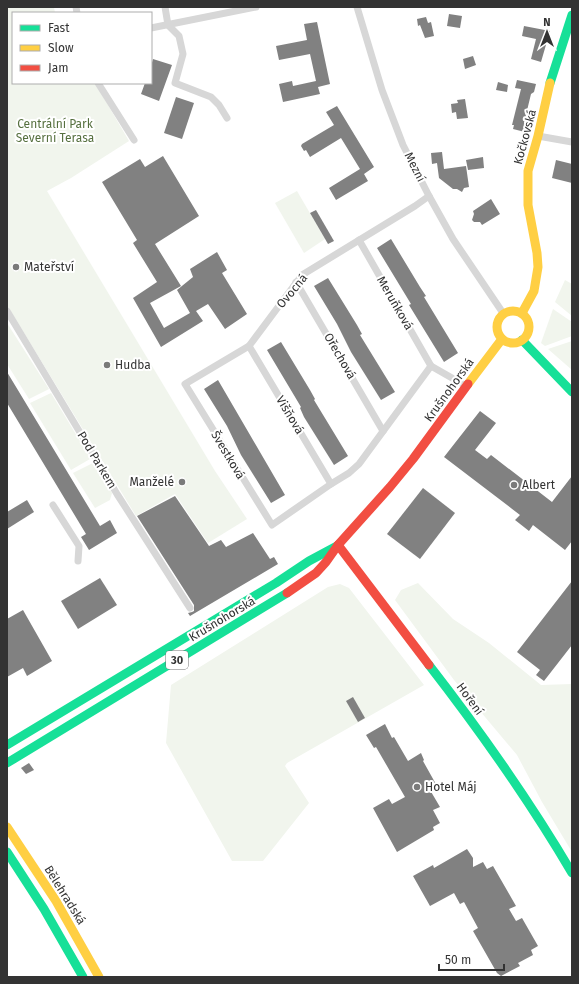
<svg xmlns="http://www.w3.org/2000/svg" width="579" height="984" font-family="'Fira Sans',sans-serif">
	<rect width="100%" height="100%" fill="#fff"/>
	<g fill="#f1f5ed">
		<polygon points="7,7 54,7 55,13 13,13 13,83 95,83 129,141 71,178 47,191 215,471 247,519 208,543 175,494 136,516 7,305"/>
		<polygon points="297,191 325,239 304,253 275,203"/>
		<polygon points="565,280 572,284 572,316 555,302"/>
		<polygon points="553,309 572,322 572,336 545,346 541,343"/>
		<polygon points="7,323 49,389 29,399 7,364"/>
		<polygon points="572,341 572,370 548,349"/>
		<polygon points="51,393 89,456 90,459 71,470 30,403"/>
		<polygon points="93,463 112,493 110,500 95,508 73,473"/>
		<polygon points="418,583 453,619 489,643 541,685 572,684 572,852 542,802 517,755 454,680 395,600 401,590"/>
		<polygon points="340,584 349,588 424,685 287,763 285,766 309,803 263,861 232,861 166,743 171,685 328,587"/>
	</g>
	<g fill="#818181">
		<polygon points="449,14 462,16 460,28 447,26"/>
		<polygon points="426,17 428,23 431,22 434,36 425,38 420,25 418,26 417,19"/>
		<polygon points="317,22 330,84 318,87 320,94 283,102 279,84 292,81 293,86 316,81 310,54 279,60 276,46 307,40 304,24"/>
		<polygon points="524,26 550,31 541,62 531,59 536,39 522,36"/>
		<polygon points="473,56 476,65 465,69 463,59"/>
		<polygon points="153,59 172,65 159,101 141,94 145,83 151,83 151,66"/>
		<polygon points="517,80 536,84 534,92 531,94 524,123 527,124 525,132 513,129 514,125 512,125 521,89 515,88"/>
		<polygon points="498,82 508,85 507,92 496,90"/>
		<polygon points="176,97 194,103 182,139 164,133"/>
		<polygon points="465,99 468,118 457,119 456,112 452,113 451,104 458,103 457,100"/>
		<polygon points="337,106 374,167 364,174 368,181 336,200 329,188 360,169 341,138 310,157 306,150 304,151 301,146 302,144 334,125 326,112"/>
		<polygon points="442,152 444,169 466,166 469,187 464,188 462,192 457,189 453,189 439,178 437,163 432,164 431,153"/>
		<polygon points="163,156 199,216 155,244 181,286 150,303 164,328 190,313 177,290 193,277 190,269 217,252 227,270 222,273 247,314 225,329 208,304 196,311 203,321 161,347 133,298 157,282 133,243 137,240 102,182 140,159 145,167"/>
		<polygon points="483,157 484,168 468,170 466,160"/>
		<polygon points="556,160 572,164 572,183 552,178"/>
		<polygon points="491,199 500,214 482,225 480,222 474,222 472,220 474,214 473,211"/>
		<polygon points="316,210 334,241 328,244 310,213"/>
		<polygon points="391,239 420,287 426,296 424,297 458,353 444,362 409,305 411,304 377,248"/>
		<polygon points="328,278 357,325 362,334 360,335 395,392 381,400 351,352 337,324 314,286"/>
		<polygon points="281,342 310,390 315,399 314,400 348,456 334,465 304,417 300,408 301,407 267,350"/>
		<polygon points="7,372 100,526 110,520 117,533 89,550 81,537 86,534 7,403"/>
		<polygon points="218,380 285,495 271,503 241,455 227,426 204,389"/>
		<polygon points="480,411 496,423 475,450 487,459 491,455 552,502 572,476 572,541 565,550 533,525 529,531 515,520 520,515 444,457"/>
		<polygon points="423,488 455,513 420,559 387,534"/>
		<polygon points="175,496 209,546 221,540 226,547 253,533 270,559 274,557 278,564 190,616 188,613 192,612 194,611 194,605 137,516"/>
		<polygon points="27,500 34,512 7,529 7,512"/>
		<polygon points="100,578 117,605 78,629 61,601"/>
		<polygon points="572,581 572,645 544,681 536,675 540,670 517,652"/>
		<polygon points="23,610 52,661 27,676 23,668 7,677 7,619"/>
		<polygon points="353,697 365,718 358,722 346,701"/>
		<polygon points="385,724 392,738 394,737 408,761 421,753 424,760 423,761 437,786 430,790 440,807 433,810 440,823 433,827 434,830 397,852 373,808 389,799 392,804 405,797 376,747 374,748 366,735"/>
		<polygon points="29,763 34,770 26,774 21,768"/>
		<polygon points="467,849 473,858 473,867 483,862 487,869 493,866 516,906 509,909 516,921 522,918 538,946 531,950 533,955 518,963 520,966 501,976 497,973 473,931 478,928 464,902 460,904 454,893 430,906 413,876 433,865 434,868"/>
	</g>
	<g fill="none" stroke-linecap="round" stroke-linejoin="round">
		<g stroke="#d7d7d7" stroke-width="7">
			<polyline points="76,7 77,13"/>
			<polyline points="165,7 168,25 179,36 183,54 175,83 211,97 219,105 227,118"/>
			<polyline points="357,7 382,90 403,145 429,196 453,239 503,313"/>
			<polyline points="151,28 256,7"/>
			<polyline points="98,83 134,140"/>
			<polyline points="538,136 572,142"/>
			<polyline points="429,196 415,206 302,275 249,346 185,384 272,525 331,484 349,473 359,464 431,366 466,386"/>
			<polyline points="359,240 431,366"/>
			<polyline points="296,282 383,431"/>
			<polyline points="7,311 117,494 190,608"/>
			<polyline points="249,346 331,484"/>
			<polyline points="53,505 79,546 78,561"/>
		</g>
		<g stroke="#16e098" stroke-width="9">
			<polyline points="550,83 572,15"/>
			<polyline points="522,340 572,392"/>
			<path d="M429,665C481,732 529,800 572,873"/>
			<polyline points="7,745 276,583 309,561 337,546"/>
			<polyline points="7,763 287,593"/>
			<polyline points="7,852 44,909 83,977"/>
		</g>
		<g stroke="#ffcf43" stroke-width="9">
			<circle cx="513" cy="327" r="16"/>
			<polyline points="522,313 534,291 538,267 537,253 528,205 528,171 538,136 550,83"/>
			<polyline points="468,384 502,339"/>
			<polyline points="7,827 56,901 99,977"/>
		</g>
		<g stroke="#f24e42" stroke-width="9">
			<polyline points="338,545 390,487 413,459 468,384"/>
			<polyline points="338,545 429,665"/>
			<polyline points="287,593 316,573 326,562 338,545"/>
		</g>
	</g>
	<g fill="#7a7a7a" stroke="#fff" stroke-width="1.5">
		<circle cx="16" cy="267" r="4"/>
		<circle cx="107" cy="365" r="4"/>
		<circle cx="182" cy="482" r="4"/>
		<circle cx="514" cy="485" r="4"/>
		<circle cx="417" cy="787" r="4"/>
	</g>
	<g text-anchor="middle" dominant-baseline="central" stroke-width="4" stroke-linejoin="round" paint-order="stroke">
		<rect fill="#fff" stroke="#707070" stroke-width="1" x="166" y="651" width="22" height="18" rx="3"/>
		<g font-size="11" font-weight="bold" fill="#333">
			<text x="177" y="660">30</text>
		</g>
		<g font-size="12" fill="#56703f" stroke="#fff">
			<text x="55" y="124">Centrální Park<tspan x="55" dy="14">Severní Terasa</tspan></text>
		</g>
		<g font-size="12" fill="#333" stroke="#fff">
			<text transform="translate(525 137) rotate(-75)">Kočkovská</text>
			<text transform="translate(415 167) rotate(63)">Mezní</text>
			<text transform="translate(292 291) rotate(-50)">Ovocná</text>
			<text transform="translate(395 303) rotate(60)">Meruňková</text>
			<text transform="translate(340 356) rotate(60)">Ořechová</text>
			<text transform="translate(449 390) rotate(-54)">Krušnohorská</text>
			<text transform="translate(290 415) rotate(59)">Višňová</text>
			<text transform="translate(228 455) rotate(59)">Švestková</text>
			<text transform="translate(97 460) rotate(59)">Pod Parkem</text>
			<text transform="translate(222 619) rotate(-31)">Krušnohorská</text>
			<text transform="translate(470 699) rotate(54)">Hoření</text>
			<text transform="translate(65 895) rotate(58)">Bělehradská</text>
		</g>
		<g font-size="12" fill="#333" stroke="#fff" text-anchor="start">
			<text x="24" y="267">Mateřství</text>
			<text x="115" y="365">Hudba</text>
			<text x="174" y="482" text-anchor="end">Manželé</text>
			<text x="522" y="485">Albert</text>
			<text x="425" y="787">Hotel Máj</text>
		</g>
	</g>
	<rect width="579" height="984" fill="none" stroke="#333333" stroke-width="16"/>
	<rect x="12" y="12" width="140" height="72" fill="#ffffff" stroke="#adadad"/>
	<rect x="20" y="25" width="20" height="6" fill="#16e098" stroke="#adadad"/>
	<text x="48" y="32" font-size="12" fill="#333333">Fast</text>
	<rect x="20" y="45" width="20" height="6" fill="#ffcf43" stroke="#adadad"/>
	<text x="48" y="52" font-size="12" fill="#333333">Slow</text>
	<rect x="20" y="65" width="20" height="6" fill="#f24e42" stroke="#adadad"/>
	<text x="48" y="72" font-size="12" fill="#333333">Jam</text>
	<g transform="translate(547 32)" stroke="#ffffff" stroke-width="3" paint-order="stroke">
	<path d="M0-3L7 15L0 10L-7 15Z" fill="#333333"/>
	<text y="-6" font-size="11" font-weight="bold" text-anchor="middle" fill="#333333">N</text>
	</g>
	<path d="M439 964v6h65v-6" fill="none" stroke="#333333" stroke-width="2"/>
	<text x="445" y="964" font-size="12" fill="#333333" stroke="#ffffff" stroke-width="3" paint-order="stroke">50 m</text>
</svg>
